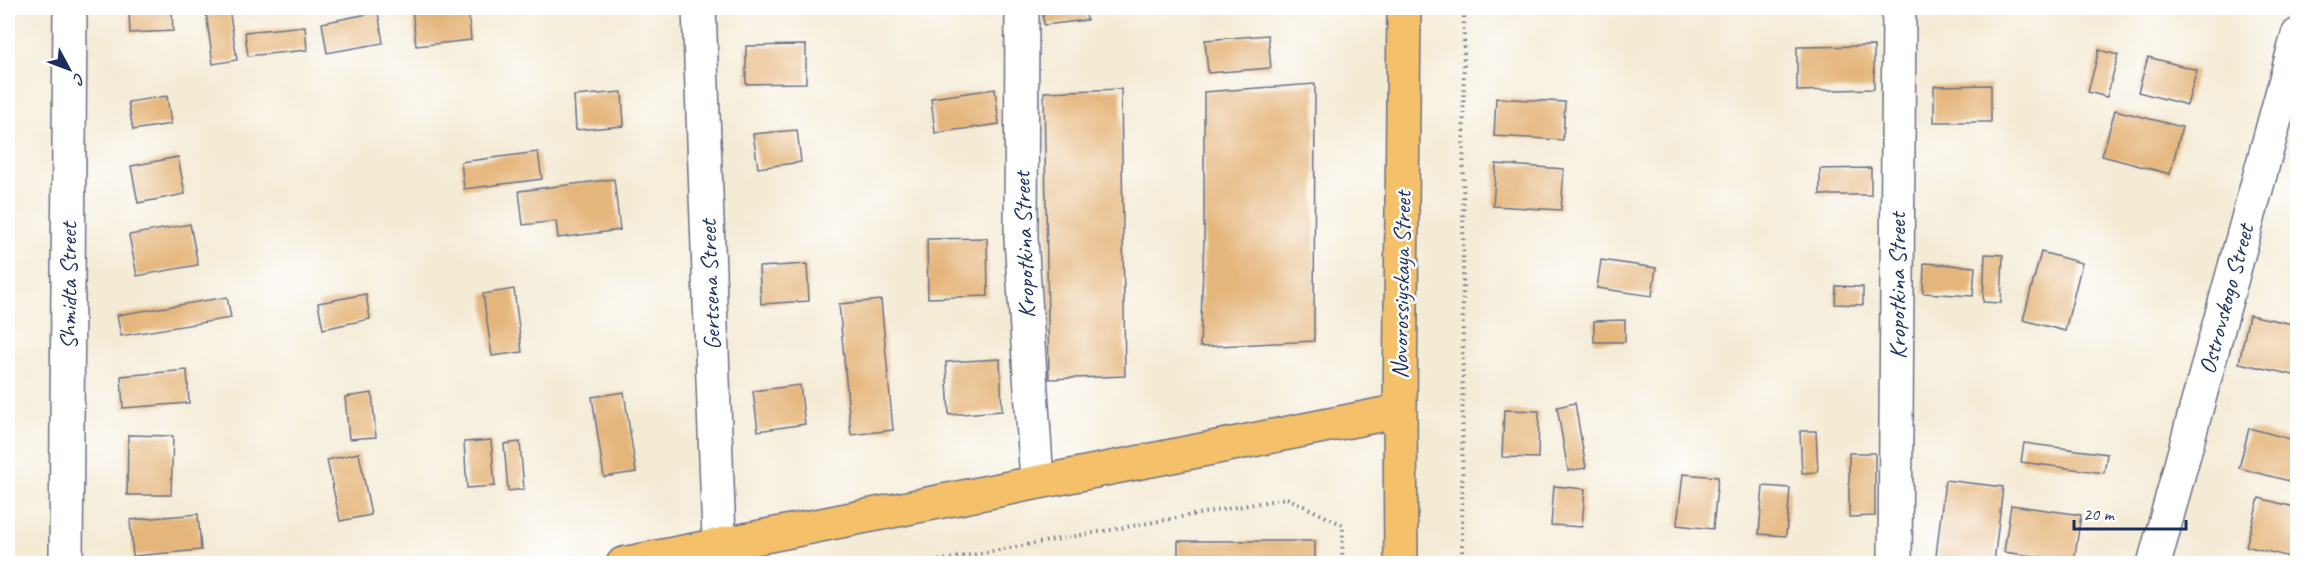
<svg xmlns="http://www.w3.org/2000/svg" width="2305" height="571" font-family="Caveat,sans-serif">
	<rect width="100%" height="100%" fill="#fff"/>
	<filter id="ink" filterUnits="userSpaceOnUse"><feTurbulence type="fractalNoise" baseFrequency=".0167" numOctaves="2"/><feDisplacementMap in="SourceGraphic" scale="12" xChannelSelector="R" yChannelSelector="G"/><feConvolveMatrix kernelMatrix="1 2 1 2 8 2 1 2 1" color-interpolation-filters="sRGB"/></filter>
	<filter id="wash" filterUnits="userSpaceOnUse"><feTurbulence type="fractalNoise" baseFrequency=".008" numOctaves="4" result="noise"/><feDisplacementMap in="SourceGraphic" scale="24" xChannelSelector="R" yChannelSelector="G"/><feGaussianBlur stdDeviation="1.35" result="paint"/><feColorMatrix in="noise" values="0 0 0 0 0 0 0 0 0 0 0 0 0 0 0 0 0 1.4 0 .05"/><feComposite in="paint" operator="in"/></filter>
	<g filter="url(#wash)">
		<rect width="100%" height="100%" fill="#f4ebd5"/>
		<g id="blocks">
			<g fill="#e5b67b">
				<polygon points="229,8 237,60 213,64 206,12"/>
				<polygon points="412,8 468,8 471,40 416,46"/>
				<polygon points="1042,8 1085,8 1087,20 1044,25"/>
				<polygon points="172,10 173,31 130,33 129,13"/>
				<polygon points="378,12 383,43 327,53 322,23"/>
				<polygon points="305,26 307,50 248,56 245,32"/>
				<polygon points="1268,35 1271,68 1208,73 1205,40"/>
				<polygon points="806,45 806,83 746,84 746,46"/>
				<polygon points="1874,46 1874,89 1797,91 1797,47"/>
				<polygon points="2099,50 2118,55 2107,97 2088,92"/>
				<polygon points="2148,57 2197,70 2187,105 2138,92"/>
				<polygon points="1315,84 1314,341 1200,347 1204,239 1204,92"/>
				<polygon points="1991,85 1991,122 1934,122 1934,86"/>
				<polygon points="995,89 999,124 935,133 931,98"/>
				<polygon points="1121,89 1125,376 1049,379 1044,92"/>
				<polygon points="10,91 15,120 8,121 8,92"/>
				<polygon points="622,92 624,126 576,130 574,96"/>
				<polygon points="167,96 171,124 133,130 128,102"/>
				<polygon points="1496,98 1565,102 1563,140 1494,136"/>
				<polygon points="2115,110 2182,127 2170,174 2102,156"/>
				<polygon points="797,130 801,162 758,168 753,134"/>
				<polygon points="538,152 542,179 464,189 461,162"/>
				<polygon points="178,157 185,194 138,203 131,166"/>
				<polygon points="1496,164 1564,169 1561,210 1493,206"/>
				<polygon points="1871,168 1871,195 1820,195 1820,169"/>
				<polygon points="614,179 620,230 558,238 556,221 523,225 519,191"/>
				<polygon points="190,224 198,265 137,276 129,235"/>
				<polygon points="987,238 988,296 928,298 927,239"/>
				<polygon points="2041,252 2082,263 2065,331 2023,320"/>
				<polygon points="1985,254 2003,255 2001,303 1983,302"/>
				<polygon points="1601,260 1656,268 1652,296 1597,288"/>
				<polygon points="1924,263 1975,267 1973,296 1923,293"/>
				<polygon points="807,264 809,301 761,304 759,267"/>
				<polygon points="1836,286 1863,287 1863,305 1835,304"/>
				<polygon points="514,289 522,352 492,356 483,294"/>
				<polygon points="366,294 370,319 323,329 318,303"/>
				<polygon points="227,297 231,318 121,336 117,315"/>
				<polygon points="881,300 893,430 851,435 839,304"/>
				<polygon points="2249,315 2298,325 2298,376 2239,363"/>
				<polygon points="1625,320 1625,342 1594,342 1594,321"/>
				<polygon points="1000,359 1002,411 949,415 946,362"/>
				<polygon points="187,370 189,403 123,408 121,376"/>
				<polygon points="800,385 805,424 758,431 753,391"/>
				<polygon points="624,392 636,472 604,477 592,397"/>
				<polygon points="372,393 376,437 349,439 345,397"/>
				<polygon points="1575,403 1586,468 1568,471 1557,407"/>
				<polygon points="1504,410 1539,411 1538,458 1502,457"/>
				<polygon points="2249,428 2298,441 2297,483 2239,468"/>
				<polygon points="1800,431 1816,431 1818,472 1802,473"/>
				<polygon points="128,435 173,436 171,495 127,495"/>
				<polygon points="491,440 495,486 467,488 464,442"/>
				<polygon points="520,442 524,489 508,491 504,444"/>
				<polygon points="2024,443 2107,454 2104,473 2021,462"/>
				<polygon points="359,453 371,515 340,521 327,460"/>
				<polygon points="1849,453 1875,453 1875,516 1849,517"/>
				<polygon points="1683,474 1718,477 1713,529 1677,525"/>
				<polygon points="1945,480 2003,487 1994,562 1936,556"/>
				<polygon points="1554,486 1585,489 1582,527 1551,525"/>
				<polygon points="1763,486 1790,488 1786,536 1759,534"/>
				<polygon points="2259,498 2298,508 2298,559 2246,546"/>
				<polygon points="2011,505 2081,515 2074,562 2004,552"/>
				<polygon points="198,514 201,550 133,556 130,520"/>
				<rect x="1178" y="541" width="137" height="23"/>
			</g>
		</g>
	</g>
	<g filter="url(#ink)">
		<use href="#blocks" fill-opacity="0" stroke="#677188" stroke-width="1.5"/>
		<g fill="none" stroke-linecap="round" stroke-linejoin="round">
			<defs>
				<g id="minor">
					<polyline points="699,8 720,564"/>
					<polyline points="1022,8 1021,238 1037,481"/>
					<polyline points="1895,564 1899,8"/>
					<polyline points="2154,564 2298,35"/>
				</g>
				<polyline id="tertiary" points="66,564 70,8"/>
				<g id="primary">
					<polyline points="623,564 1400,411"/>
					<polyline points="1401,564 1400,411 1404,8"/>
				</g>
			</defs>
			<use href="#minor" stroke="#677188" stroke-width="36"/>
			<use href="#tertiary" stroke="#677188" stroke-width="36"/>
			<use href="#primary" stroke="#677188" stroke-width="36"/>
			<g stroke="#677188" stroke-width="4" stroke-dasharray="1.5 4.5" stroke-linecap="butt">
				<polyline points="921,564 1287,498 1343,525 1342,564"/>
				<polyline points="1462,564 1464,8"/>
			</g>
			<use href="#minor" stroke="#fff" stroke-width="33"/>
			<use href="#tertiary" stroke="#fff" stroke-width="33"/>
			<use href="#primary" stroke="#f4c16a" stroke-width="33"/>
		</g>
	</g>
	<g text-anchor="middle" dominant-baseline="central" stroke-width="5" stroke-linejoin="round" paint-order="stroke">
		<g font-size="24" fill="#1b2f5e" stroke="#fff">
			<text transform="translate(1024 245) rotate(-92)">Kropotkina Street</text>
			<text transform="translate(710 285) rotate(-92)">Gertsena Street</text>
			<text transform="translate(1401 285) rotate(-89)">Novorossiyskaya Street</text>
			<text transform="translate(68 286) rotate(-90)">Shmidta Street</text>
			<text transform="translate(1897 286) rotate(-90)">Kropotkina Street</text>
			<text transform="translate(2226 299) rotate(-75)">Ostrovskogo Street</text>
		</g>
	</g>
	<rect width="2305" height="571" fill="none" stroke="#fff" stroke-width="30"/>
	<g transform="translate(69 69) rotate(131)" stroke="#ffffff" stroke-width="4.5" paint-order="stroke">
	<path d="M0-4.5L10 22L0 15L-10 22Z" fill="#1b2f5e"/>
	<text y="-9" font-size="16" font-weight="bold" text-anchor="middle" fill="#1b2f5e">С</text>
	</g>
	<path d="M2074 520v9h112v-9" fill="none" stroke="#1b2f5e" stroke-width="3"/>
	<text x="2083" y="520" font-size="18" fill="#1b2f5e" stroke="#ffffff" stroke-width="4.5" paint-order="stroke">20 m</text>
</svg>
